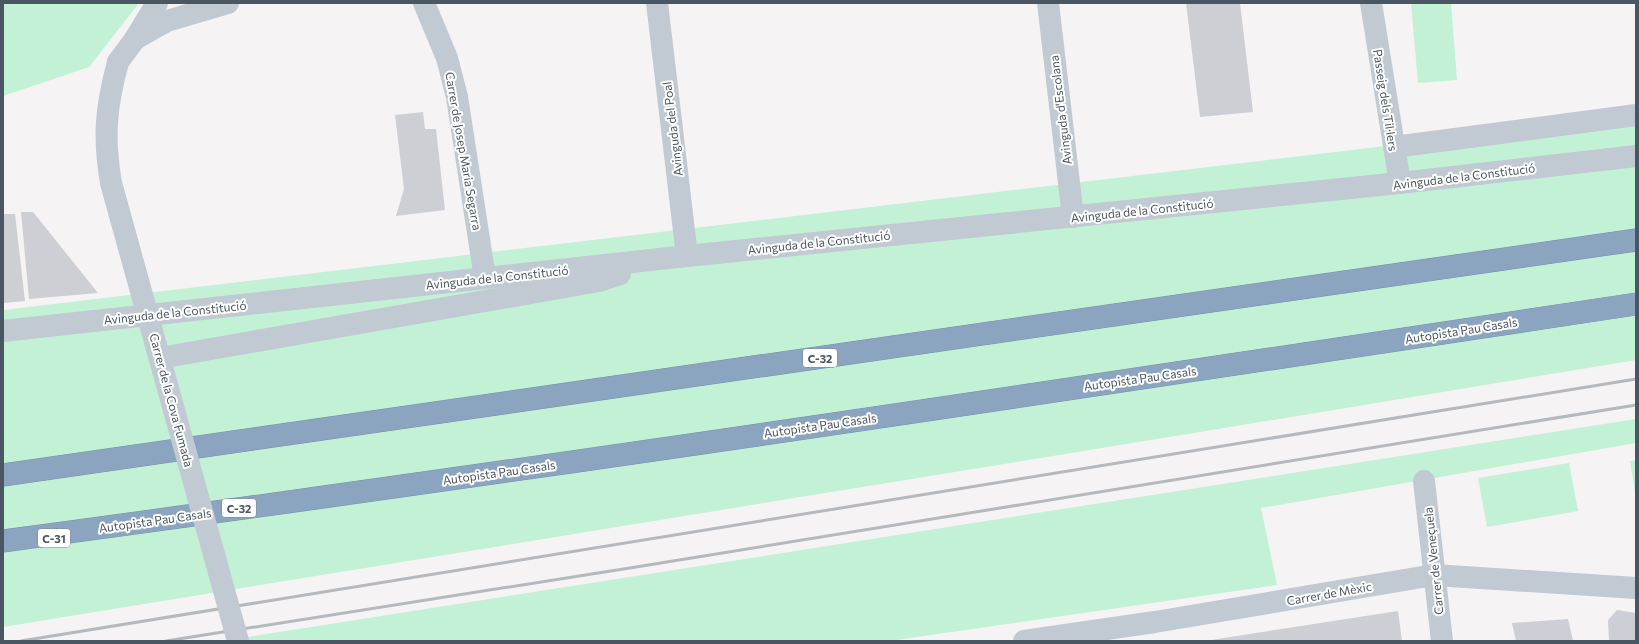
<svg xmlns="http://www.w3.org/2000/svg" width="1639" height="644" font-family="Commissioner,sans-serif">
	<rect width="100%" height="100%" fill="#f5f3f3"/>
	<g fill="#c3f1d5">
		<polygon points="3,3 139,3 89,67 3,96"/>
		<polygon points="1411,3 1451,3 1457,80 1418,83"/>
		<polygon points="1636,120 1636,360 1206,431 3,627 3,310 1503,132"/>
		<polygon points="1636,419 1636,443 1261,508 1277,585 889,641 222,641"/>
		<polygon points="1636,460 1636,499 1630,461"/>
		<polygon points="1569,463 1578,511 1487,527 1478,478"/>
	</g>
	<g fill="#cdcfd5">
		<polygon points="1186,3 1240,3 1253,112 1200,117"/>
		<polygon points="423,112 425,129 436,129 445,210 396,216 404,189 395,115"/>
		<polygon points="21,212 33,212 98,293 29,299"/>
		<polygon points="3,214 15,214 25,301 3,303"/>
		<polygon points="1617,610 1636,613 1636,641 1609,641 1608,620"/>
		<polygon points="1398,611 1402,641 1211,641 1211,640"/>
		<polygon points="1568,619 1573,641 1516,641 1512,623"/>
	</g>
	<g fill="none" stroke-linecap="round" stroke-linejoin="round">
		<defs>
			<g id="highway">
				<polyline points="3,475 1636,240"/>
				<path d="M3,541C548,468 1092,386 1636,304"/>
			</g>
		</defs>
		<use href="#highway" stroke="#7690ad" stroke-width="23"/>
		<g stroke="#c1cad2" stroke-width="22">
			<polyline points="424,3 447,58 457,97 485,278"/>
			<polyline points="657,3 687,256"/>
			<polyline points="1048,3 1073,217"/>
			<polyline points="1371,3 1400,183"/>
			<polyline points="135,39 167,21 228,3"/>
			<polyline points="118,62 135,39 157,3"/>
			<polyline points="1394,147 1636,115"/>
			<polyline points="3,331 687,256 1400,183 1636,156"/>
			<polyline points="160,358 599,281 620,274"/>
			<polyline points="1424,481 1442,641"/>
			<polyline points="1024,641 1155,622 1434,575 1636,588"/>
		</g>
		<use href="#highway" stroke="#8ba5c1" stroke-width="22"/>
		<g stroke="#b5b8bd" stroke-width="3">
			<polyline points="21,641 1636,379"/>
			<polyline points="166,641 636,567 1636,405"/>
		</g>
		<path stroke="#c1cad2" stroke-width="22" d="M118,62C106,107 103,136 111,183L238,641"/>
	</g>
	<g text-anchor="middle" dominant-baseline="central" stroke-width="4" stroke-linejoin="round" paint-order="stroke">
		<g fill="#fff" stroke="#808990" stroke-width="1">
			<rect x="803" y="349" width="34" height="18" rx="3"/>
			<rect x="222" y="499" width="34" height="18" rx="3"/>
			<rect x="38" y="529" width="32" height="18" rx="3"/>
		</g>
		<g font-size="11" font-weight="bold" fill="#4a5661">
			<text x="820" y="358">C-32</text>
			<text x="239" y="508">C-32</text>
			<text x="54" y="538">C-31</text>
		</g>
		<g font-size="12" fill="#4a5661" stroke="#fff">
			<text transform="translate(1386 100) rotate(81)">Passeig dels Til·lers</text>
			<text transform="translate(1060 110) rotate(-97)">Avinguda d'Escolana</text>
			<text transform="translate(672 129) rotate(-97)">Avinguda del Poal</text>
			<text transform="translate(464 151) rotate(80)">Carrer de Josep Maria Segarra</text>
			<text transform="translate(1464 176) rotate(-7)">Avinguda de la Constitució</text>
			<text transform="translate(1142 210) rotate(-6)">Avinguda de la Constitució</text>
			<text transform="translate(819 242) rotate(-6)">Avinguda de la Constitució</text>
			<text transform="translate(497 277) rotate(-6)">Avinguda de la Constitució</text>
			<text transform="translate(175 312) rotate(-6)">Avinguda de la Constitució</text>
			<text transform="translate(1461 330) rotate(-9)">Autopista Pau Casals</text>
			<text transform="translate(1140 378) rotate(-8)">Autopista Pau Casals</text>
			<text transform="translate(172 400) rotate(75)">Carrer de la Cova Fumada</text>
			<text transform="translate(820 425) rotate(-8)">Autopista Pau Casals</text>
			<text transform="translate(499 472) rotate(-8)">Autopista Pau Casals</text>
			<text transform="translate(155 520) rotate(-8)">Autopista Pau Casals</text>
			<text transform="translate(1433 561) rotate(-96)">Carrer de Veneçuela</text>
			<text transform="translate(1329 593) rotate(-10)">Carrer de Mèxic</text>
		</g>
	</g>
	<rect width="1639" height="644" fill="none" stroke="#4a5661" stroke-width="8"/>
</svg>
